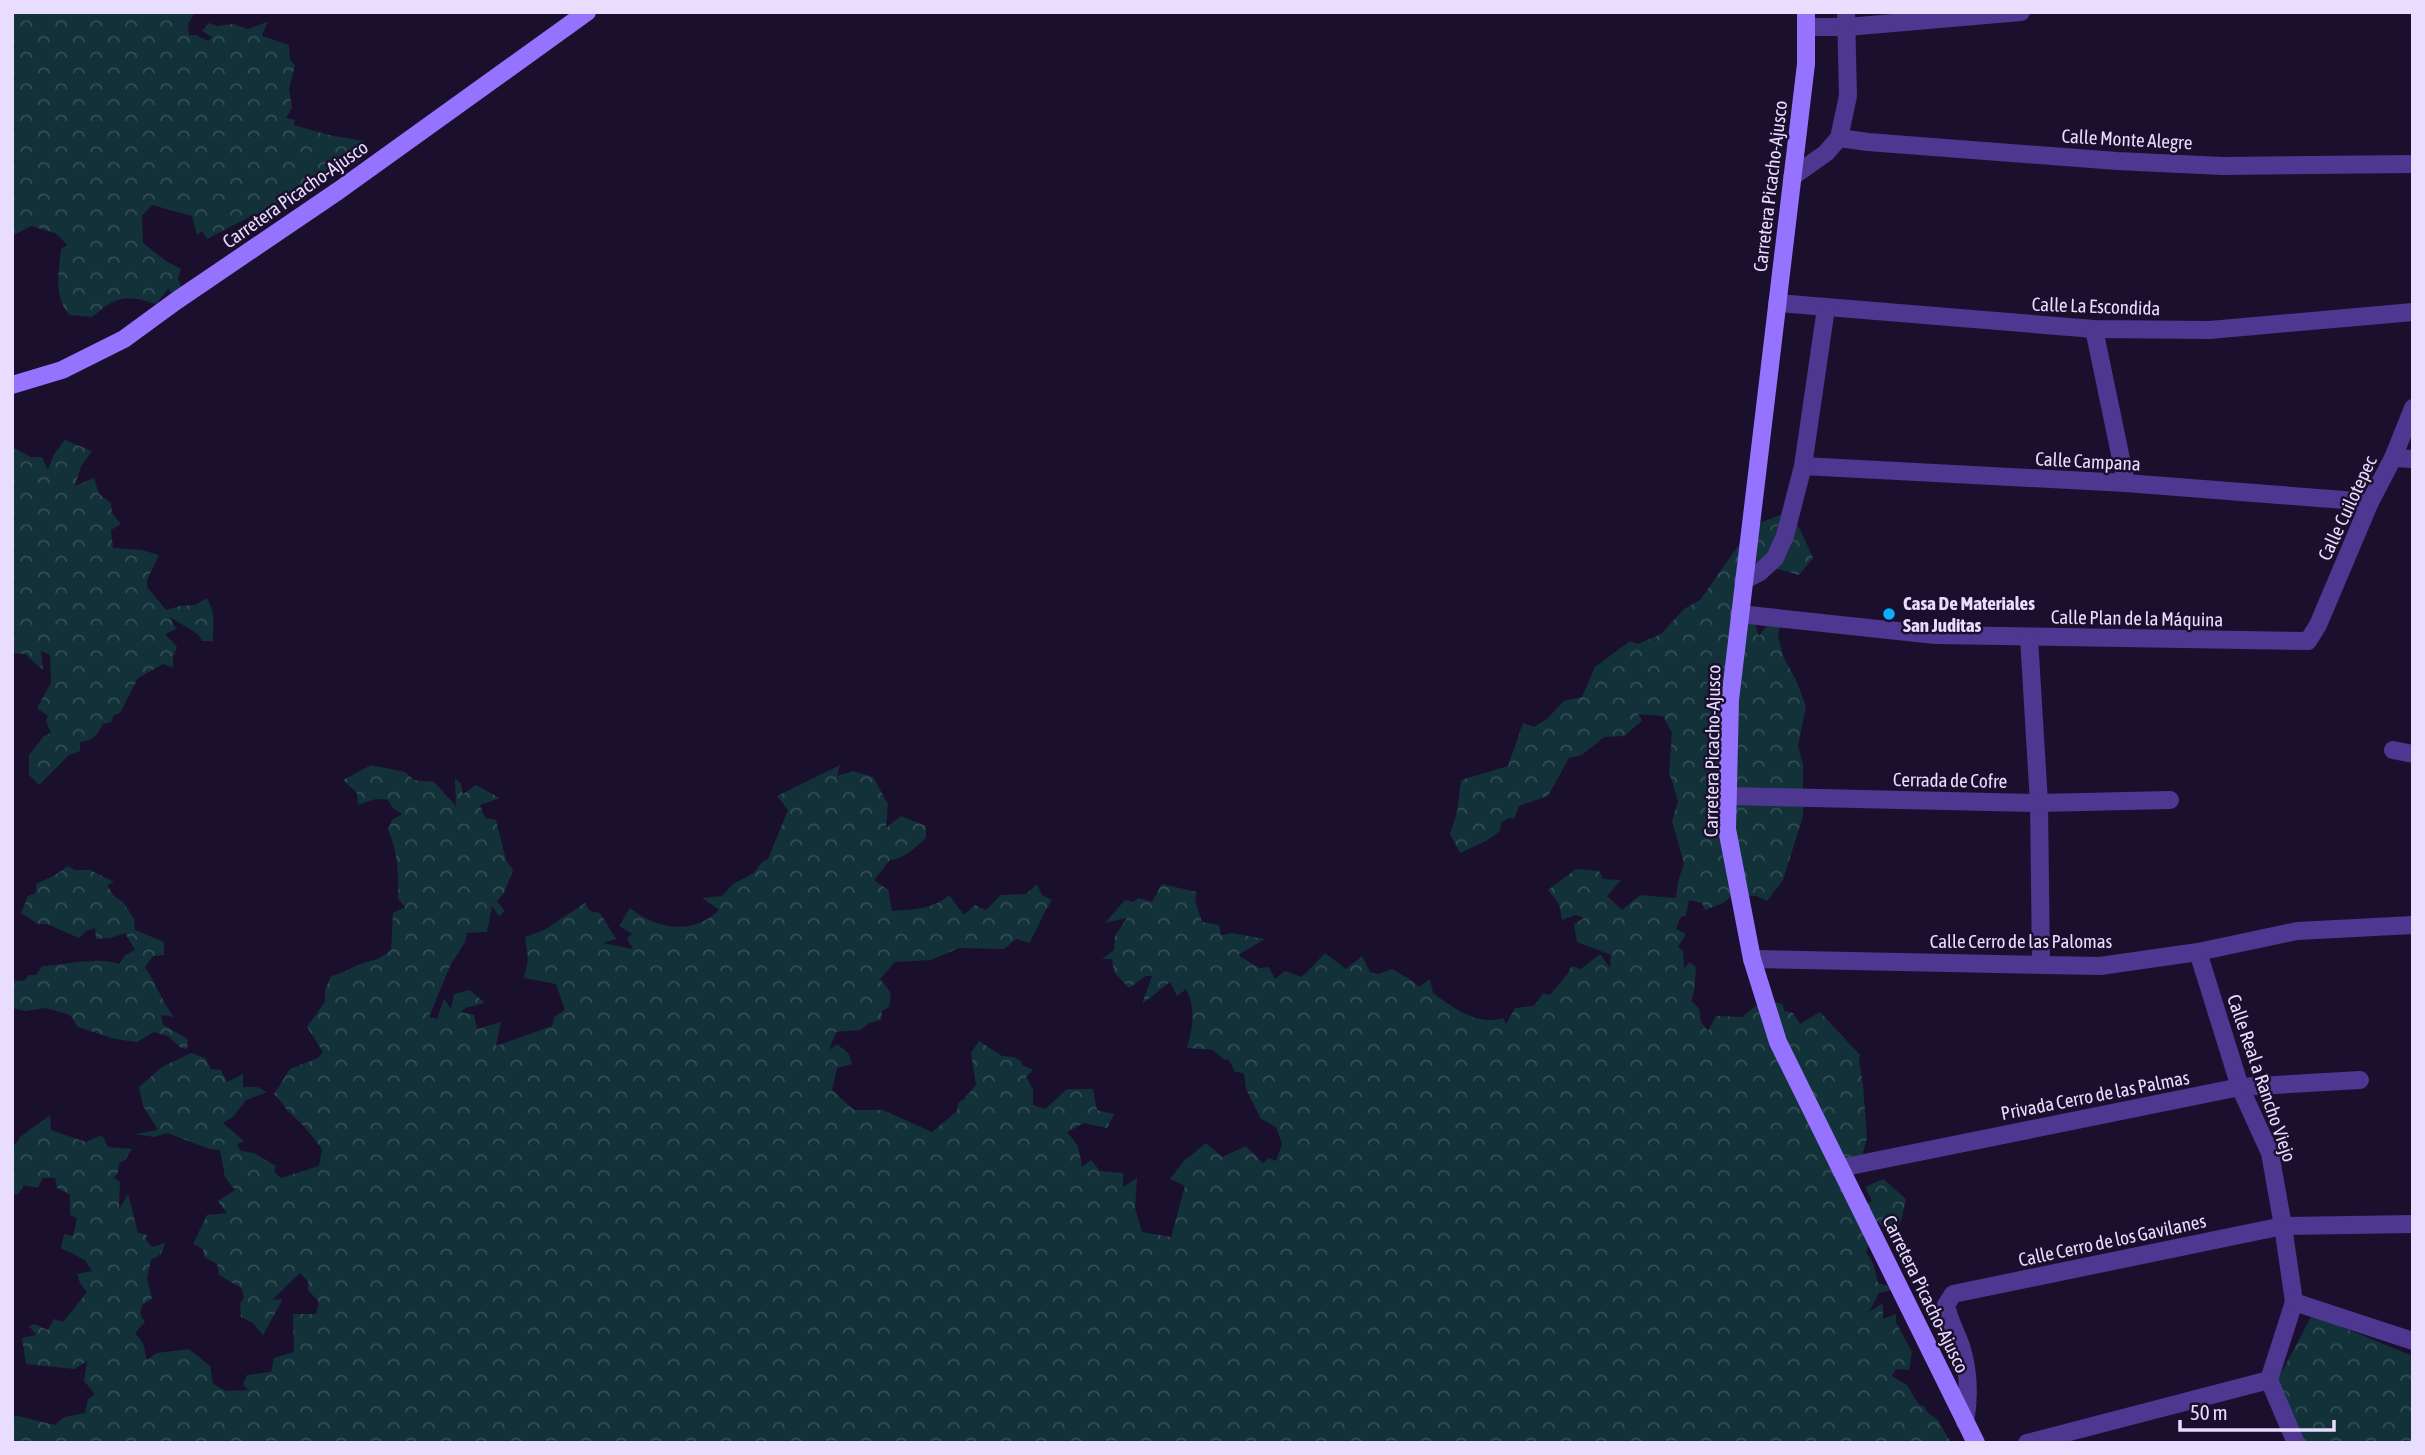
<svg xmlns="http://www.w3.org/2000/svg" width="2425" height="1455" font-family="'Asap Condensed',sans-serif">
	<defs>
		<pattern id="forest-crowns" width="20" height="18" patternUnits="userSpaceOnUse" patternTransform="scale(1.75)"><rect width="20" height="18" fill="#123138"/><path d="M2 6a3 3 0 1 1 6 0M12 15a3 3 0 1 1 6 0" fill="none" stroke="#344e56"/></pattern>
	</defs>
	<rect width="100%" height="100%" fill="#1b0f2e"/>
	<g fill="url(#forest-crowns)">
		<path d="M12,12H195L188,24L189,35H196L208,41L212,37L202,31L209,23L217,26L233,24L248,29L267,22L262,36L289,45L290,60L295,65L289,89L292,108L286,118L295,120L294,125L329,135L364,141L361,159L349,168L323,174L295,202L278,210L253,215L207,239L202,231L197,235L192,216L152,205L142,216L143,243L166,261L181,269L178,278L183,293L171,292L168,289L156,304C125,294 117,296 92,317L69,315C53,295 59,272 61,249L68,245L55,233L31,226L12,236Z"/>
		<path d="M65,440L92,451L81,466L75,486L94,478L99,494L111,503L112,513L121,524L111,530L113,548L142,550L159,555L147,580V587L166,610L180,606L195,605L207,598C216,616 213,621 213,641H202L198,634L170,617L176,629L165,634L177,647L173,657V668L163,664L138,678L120,713L114,715L111,722L103,724C97,735 93,741 80,742V751L69,755L39,785L29,775V755L44,736L51,733L46,721L48,716L37,708L51,683L50,655L41,651L43,670L25,654L12,653V445L14,448L31,457H42L48,470L54,454Z"/>
		<path d="M1785,513L1788,519L1799,527L1813,558L1799,575L1760,564L1750,587L1746,612L1756,626L1759,636L1772,619L1781,622L1778,635L1783,656L1797,682L1806,707L1798,746L1803,764V816L1783,880L1767,901L1756,896H1732L1723,903L1705,910L1702,903L1689,900L1686,915L1680,918L1676,929L1686,934L1678,947L1683,951L1684,968L1690,962L1696,967L1694,992L1691,1001L1699,1008L1701,1022L1708,1031L1716,1016L1742,1017C1759,1003 1761,999 1783,1004L1784,1011L1793,1013L1800,1024L1820,1012L1860,1055L1859,1060L1863,1085L1867,1138L1862,1157L1847,1176L1861,1208L1872,1201L1865,1187L1883,1179L1906,1199L1901,1221L1892,1236L1877,1221L1866,1252L1873,1263L1878,1283L1896,1289L1879,1293L1869,1312L1883,1303V1319L1896,1314V1322L1912,1352L1909,1370L1896,1369L1892,1376L1907,1385L1919,1405L1924,1406L1927,1412L1938,1420L1951,1443H12V1417L18,1416L55,1425L64,1417L85,1413L88,1399L95,1394L84,1381L87,1361L75,1369L26,1364L22,1338L36,1335L29,1326L35,1324L48,1330L54,1319L63,1322L87,1292L80,1283L77,1274L92,1271L85,1260L61,1248L64,1234L73,1236L77,1218L70,1215V1195L57,1188L55,1178H43L38,1188L24,1185L18,1194L12,1195V1149L20,1137L50,1115L51,1130L86,1142L102,1135L108,1147L132,1149L125,1160L119,1163L118,1172L114,1178L120,1182L119,1209L128,1194L138,1233L147,1235L146,1240L152,1247L165,1243L161,1254L151,1260L147,1278L152,1299L142,1305L140,1314L145,1322L135,1333L143,1343L147,1360L157,1353L189,1349L210,1366L213,1384L226,1391L248,1390L243,1384L247,1375L271,1372L274,1358L294,1352L293,1314H316L319,1302L308,1290V1281L300,1273L272,1300L283,1299L263,1335L253,1323L241,1317L240,1304L244,1297L241,1288L219,1275L217,1264L204,1257L203,1249L193,1244L207,1215L227,1213L218,1201L235,1190L225,1177L220,1150L210,1149L167,1133L154,1137L135,1134L158,1130L143,1106L139,1087L162,1067L191,1053L205,1058L211,1069L221,1070L227,1082L243,1074V1087H257L267,1092L246,1100L233,1117L223,1123L244,1141L237,1145L241,1151L254,1153L276,1166L274,1172L281,1178L319,1166L322,1149C312,1136 304,1125 292,1115C285,1109 281,1100 274,1094L290,1069L318,1058L323,1052L307,1027L325,1002V990L331,976C342,974 348,969 358,965C374,959 376,962 391,950L393,913L405,907L398,899C399,876 398,852 388,830L392,820L402,814L392,807L388,800L376,799L358,805L357,793L343,780L371,765L405,772L414,780L434,782L456,806L455,778L461,784L463,794L476,785L500,798L480,805L485,818L496,820L506,860L513,870L504,893L497,901L505,911L499,916L492,906L487,932L467,933L465,942L450,966L429,1017L437,1019L444,999L451,1009L454,994L470,990L485,1003L465,1008L461,1012L474,1015L477,1029L501,1022L496,1046L552,1026L554,1017L565,1010L556,984L524,978L528,960L525,937L544,930L585,903L590,911L600,913L616,939L603,943L633,949L627,938L632,934L619,926L630,908C656,929 693,936 719,910L702,898L722,896L733,884L754,873L762,862L768,859L788,810L777,796L840,765L837,776L853,771L873,777L888,804L886,828L901,816L926,826V838C916,847 904,859 890,860L874,880L888,890L892,911C913,909 933,910 949,895L964,915L975,905L986,910L1001,895L1026,894L1037,884L1042,895L1052,900C1042,915 1038,929 1029,943L1016,939L1004,949L959,948L931,960L895,962L880,979L891,993L889,1007L882,1011L881,1020L869,1023L860,1030L836,1032L829,1050L837,1044L849,1054L852,1064L837,1068L832,1090L854,1110H883L932,1132L957,1111L958,1103L964,1099L976,1085L971,1053L979,1041L1002,1056L1014,1057L1021,1061L1022,1065L1033,1070L1026,1077L1033,1089V1105L1045,1109L1067,1089H1093L1097,1110L1114,1114L1107,1128L1084,1123L1067,1132L1078,1146L1082,1167L1091,1160L1100,1171L1123,1173V1187L1137,1178L1135,1208L1142,1232L1171,1237L1185,1186L1170,1179L1183,1162L1206,1143L1222,1157L1246,1146L1263,1163L1269,1158L1276,1161L1282,1144L1276,1127L1261,1119L1246,1089L1244,1073L1235,1072L1229,1060L1223,1059L1213,1050L1187,1048C1193,1027 1196,1009 1186,989L1177,996L1170,982L1142,1004L1152,976H1146L1129,988L1114,972L1112,959H1102L1114,950L1115,936L1127,918L1105,923L1125,900L1133,902L1139,898L1152,902L1162,884L1197,892L1195,901L1202,922L1219,925L1221,935L1231,933L1265,939L1238,955L1259,968L1269,967L1275,979L1285,971L1302,977L1325,953L1346,969L1362,956L1370,972L1379,974L1392,969L1411,980L1419,987L1430,979L1433,993C1454,1008 1476,1026 1503,1018L1506,1024L1515,1008L1534,1006L1543,993L1550,995C1558,984 1565,979 1572,966L1581,969L1600,954L1610,968L1611,955L1577,942L1574,924L1584,918L1576,915L1562,920L1559,904L1548,890L1576,869L1599,871L1603,879L1621,880L1607,896L1622,910L1640,895L1676,898L1678,882L1684,863L1672,821L1678,801L1669,772L1672,733L1663,716L1638,714L1642,721L1624,736L1604,737L1582,755L1569,758L1548,796L1519,806L1514,819L1509,818L1501,823L1500,831L1486,841L1460,853L1450,834L1457,812L1461,780L1508,766L1523,723L1534,727L1547,719L1564,701L1582,697L1595,667L1630,641L1638,644L1661,634L1684,609L1700,600L1752,526Z"/>
		<path d="M67,866L75,870H90L114,882L107,885L114,896L123,902L134,919L135,930L164,942V955L153,956L145,967C156,983 162,1002 174,1017L161,1015L163,1025L188,1039L187,1049L181,1048L168,1036L154,1032L137,1042L115,1039L78,1027L70,1015L46,1008L25,1011L12,1008V980L24,981L29,975H36L42,966C64,965 100,956 119,964L125,955L135,950L125,933L111,938L96,939L95,928L86,931L79,938L47,924H38L21,913L28,896L36,893V884C47,879 58,875 67,866Z"/>
		<polygon points="2312,1315 2413,1356 2413,1443 2301,1443 2277,1381"/>
	</g>
	<g fill="none" stroke-linecap="round" stroke-linejoin="round">
		<g stroke="#4e3790" stroke-width="18">
			<polyline points="1807,27 1847,27 2021,12"/>
			<polyline points="1839,138 1868,142 2117,161 2222,166 2413,164"/>
			<polyline points="1792,177 1826,153 1839,138 1848,96 1846,12"/>
			<polyline points="1777,303 2094,329 2210,330 2413,312"/>
			<polyline points="2094,329 2126,483"/>
			<polyline points="2393,458 2413,459"/>
			<polyline points="1803,466 2126,483 2370,502"/>
			<polyline points="1743,581 1760,572 1775,558 1785,536 1803,466 1826,308"/>
			<polyline points="1739,614 1935,635 2308,641 2318,625 2370,502 2393,458 2413,408"/>
			<polyline points="2029,638 2039,803 2041,964"/>
			<polyline points="2393,750 2413,754"/>
			<polyline points="1728,796 2039,803 2170,800"/>
			<polyline points="2198,952 2240,1087 2270,1153 2283,1226 2294,1302 2269,1380 2296,1443"/>
			<polyline points="1752,959 2100,966 2198,952 2297,931 2413,925"/>
			<polyline points="1840,1168 2240,1087 2360,1080"/>
			<polyline points="2294,1302 2413,1341"/>
			<path d="M1965,1422C1970,1395 1969,1372 1961,1346C1956,1332 1949,1320 1946,1305L1953,1294L2283,1226L2413,1224"/>
			<polyline points="2027,1443 2269,1380"/>
		</g>
		<g stroke="#9573ff" stroke-width="18">
			<polyline points="1806,12 1806,64 1730,700 1727,829 1752,959 1778,1042 1976,1443"/>
			<polyline points="12,385 62,370 124,339 176,301 338,191 587,12"/>
		</g>
	</g>
	<circle fill="#08b0ff" stroke="#1b0f2e" stroke-width="2.5" cx="1889" cy="614" r="7"/>
	<g text-anchor="middle" dominant-baseline="central" stroke-width="5" stroke-linejoin="round" paint-order="stroke">
		<g font-size="19" fill="#e8dcff" stroke="#1b0f2e">
			<text transform="translate(2127 139) rotate(3)">Calle Monte Alegre</text>
			<text transform="translate(1770 186) rotate(-83)">Carretera Picacho-Ajusco</text>
			<text transform="translate(295 194) rotate(-35)">Carretera Picacho-Ajusco</text>
			<text transform="translate(2096 306) rotate(2)">Calle La Escondida</text>
			<text transform="translate(2088 461) rotate(3)">Calle Campana</text>
			<text transform="translate(2347 508) rotate(-65)">Calle Cuilotepec</text>
			<text transform="translate(2137 618) rotate(1)">Calle Plan de la Máquina</text>
			<text transform="translate(1712 751) rotate(-89)">Carretera Picacho-Ajusco</text>
			<text transform="translate(1950 780) rotate(1)">Cerrada de Cofre</text>
			<text x="2021" y="941">Calle Cerro de las Palomas</text>
			<text transform="translate(2262 1078) rotate(71)">Calle Real a Rancho Viejo</text>
			<text transform="translate(2095 1095) rotate(-11)">Privada Cerro de las Palmas</text>
			<text transform="translate(2112 1240) rotate(-12)">Calle Cerro de los Gavilanes</text>
			<text transform="translate(1926 1294) rotate(64)">Carretera Picacho-Ajusco</text>
		</g>
		<g font-size="19" font-weight="bold" fill="#e8dcff" stroke="#1b0f2e" text-anchor="start">
			<text x="1903" y="603">Casa De Materiales<tspan x="1903" dy="22">San Juditas</tspan></text>
		</g>
	</g>
	<rect width="2425" height="1455" fill="none" stroke="#e8dcff" stroke-width="28"/>
	<path d="M2180 1420v10h154v-10" fill="none" stroke="#e8dcff" stroke-width="3.5"/>
	<text x="2190" y="1420" font-size="21" fill="#e8dcff" stroke="#1b0f2e" stroke-width="5" paint-order="stroke">50 m</text>
</svg>
